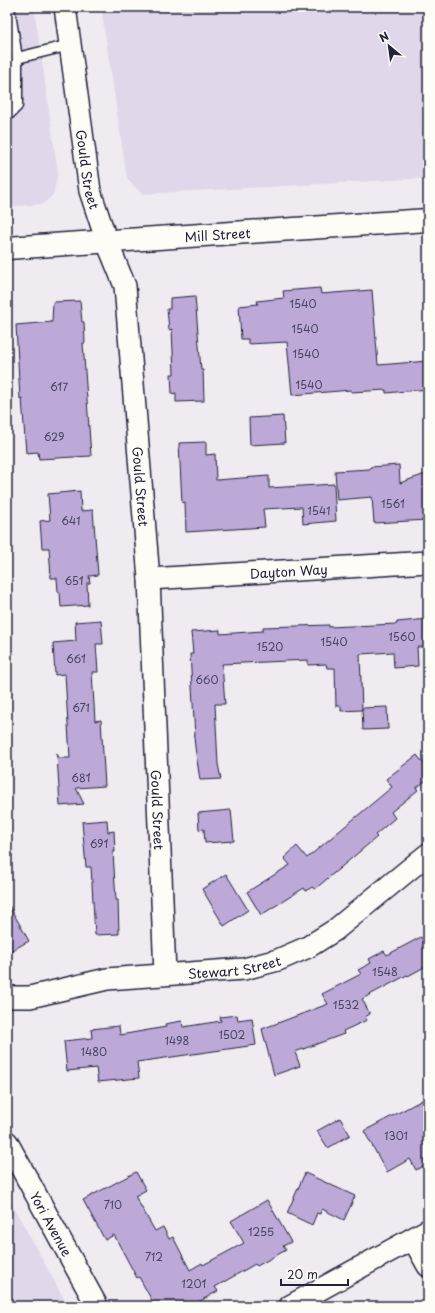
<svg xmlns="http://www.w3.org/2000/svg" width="435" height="1313" font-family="'Playpen Sans',sans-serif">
	<rect width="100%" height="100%" fill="#f0ebf1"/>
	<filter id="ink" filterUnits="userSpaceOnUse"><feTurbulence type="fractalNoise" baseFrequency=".025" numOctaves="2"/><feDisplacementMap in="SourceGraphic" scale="8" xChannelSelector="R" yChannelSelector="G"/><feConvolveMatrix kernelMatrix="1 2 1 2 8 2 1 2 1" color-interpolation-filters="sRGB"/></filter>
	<g filter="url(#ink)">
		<g fill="#e0d7ea">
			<polygon points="7,7 34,7 58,173 53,195 43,204 7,207"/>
			<polygon points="101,7 428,7 428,178 142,194 127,179"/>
			<polygon points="7,1195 8,1197 68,1306 7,1306"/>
		</g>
		<g fill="#bca9d8" stroke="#22223b">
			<polygon points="320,288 321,294 372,290 378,365 428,361 428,389 386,393 386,390 351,392 351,390 292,395 287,342 248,344 248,339 241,339 239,306 258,304 257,301 284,298 283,291"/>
			<polygon points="195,296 201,370 203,370 204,401 176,402 176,393 172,394 171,374 174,374 172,329 169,330 167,309 170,309 170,298"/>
			<polygon points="80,301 82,322 84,322 85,343 83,343 91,456 39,459 38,452 26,453 22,398 20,399 16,325 52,322 53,302"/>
			<polygon points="283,416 285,443 250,445 249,418"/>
			<polygon points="206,442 206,455 215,454 216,480 269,476 269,488 334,484 336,521 303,524 302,507 263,509 265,527 186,532 185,502 182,503 179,443"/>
			<polygon points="399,465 400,483 428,473 428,520 374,523 372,497 337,500 335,471 370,469 370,467"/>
			<polygon points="80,491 81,511 93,510 98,575 89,576 90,583 87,583 88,605 61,607 60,592 58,592 57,578 51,578 49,548 42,548 40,521 50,520 48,494"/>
			<polygon points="428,619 428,647 417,647 418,666 394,668 393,652 360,654 362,710 341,711 341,706 336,706 335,668 327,668 326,664 308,665 308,660 222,664 225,704 215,704 218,764 221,779 200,780 195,747 194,736 195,736 190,654 193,654 191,632 220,630 220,634 263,631 263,627 329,625 329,627 397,624 397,622"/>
			<polygon points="101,620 103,644 96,644 98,672 92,672 95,721 101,720 105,786 76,788 84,804 60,806 57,754 59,758 70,758 65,674 55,675 53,643 76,641 75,622"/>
			<polygon points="387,707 388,729 363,730 362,708"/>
			<polygon points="417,755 428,769 428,779 416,788 418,790 391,812 395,818 375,835 377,837 315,889 312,887 306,891 304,888 261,915 247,892 290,865 284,858 297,846 307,858 392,787 386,779"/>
			<polygon points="231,810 234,841 205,843 204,829 199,830 198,813"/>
			<polygon points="107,820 108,832 114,831 115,852 113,852 116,900 118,900 119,934 95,935 91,867 86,867 82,822"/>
			<polygon points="226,874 248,910 224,926 202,889"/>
			<polygon points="7,902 29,941 7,953"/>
			<polygon points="421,937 428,950 428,965 408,976 407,975 362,999 370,1014 365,1017 367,1020 343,1031 344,1034 295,1052 300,1066 274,1075 262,1029 328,1004 322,994 361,974 358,970 371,963 369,959 384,951 387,955"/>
			<polygon points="237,1015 238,1020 252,1018 256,1045 137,1062 139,1078 98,1082 96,1068 67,1071 64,1041 92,1038 91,1029 119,1026 120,1035 166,1027 165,1024 182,1021 183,1027 221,1021 220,1017"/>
			<polygon points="428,1097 428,1164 416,1170 410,1159 387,1172 364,1131"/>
			<polygon points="340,1118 350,1135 328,1148 317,1131"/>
			<polygon points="136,1172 146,1190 135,1196 155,1231 163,1227 169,1239 173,1237 190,1270 202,1263 203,1265 244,1243 231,1221 267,1200 291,1242 283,1246 286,1250 257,1266 255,1264 215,1287 218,1291 191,1306 155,1306 139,1277 137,1278 114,1235 105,1240 83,1200"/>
			<polygon points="305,1173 355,1196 344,1220 322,1209 320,1214 317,1213 312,1225 287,1213"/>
		</g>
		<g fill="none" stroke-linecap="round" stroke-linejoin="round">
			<defs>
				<g id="lane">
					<polyline points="9,7 17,58"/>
					<polyline points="7,116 17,106 17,58 70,45"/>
				</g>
				<g id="street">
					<path id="s1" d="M65,7L90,191L107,242L125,286L149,579L165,974"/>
					<path id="s2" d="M149,579L428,562"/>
					<path id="s3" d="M7,997H30L107,979L244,969L278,960L308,947L335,930L428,854"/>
					<path id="s4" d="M7,1142L97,1306"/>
					<polyline points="413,1239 428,1266"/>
					<polyline points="290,1306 428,1230"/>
				</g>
				<g id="secondary">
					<path id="s5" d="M7,248L428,220"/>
				</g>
			</defs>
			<use href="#lane" stroke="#22223b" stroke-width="13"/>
			<use href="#street" stroke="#22223b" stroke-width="24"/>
			<use href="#secondary" stroke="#22223b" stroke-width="25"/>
			<use href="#lane" stroke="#fdfcf7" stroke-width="10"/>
			<use href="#street" stroke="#fdfcf7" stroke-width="21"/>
			<use href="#secondary" stroke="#fdfcf7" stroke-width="22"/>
		</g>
	</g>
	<g text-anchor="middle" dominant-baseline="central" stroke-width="3" stroke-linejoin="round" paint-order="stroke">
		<g font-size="11" fill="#484462">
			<text x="303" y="303">1540</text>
			<text x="305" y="328">1540</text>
			<text x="306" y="353">1540</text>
			<text x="309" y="384">1540</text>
			<text x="59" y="386">617</text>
			<text x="54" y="436">629</text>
			<text x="393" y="503">1561</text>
			<text x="319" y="510">1541</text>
			<text x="71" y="520">641</text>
			<text x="74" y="580">651</text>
			<text x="402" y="636">1560</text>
			<text x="334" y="641">1540</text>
			<text x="270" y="646">1520</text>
			<text x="76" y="658">661</text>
			<text x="207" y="679">660</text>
			<text x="81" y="707">671</text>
			<text x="81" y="777">681</text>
			<text x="99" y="843">691</text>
			<text x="385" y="971">1548</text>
			<text x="346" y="1004">1532</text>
			<text x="232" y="1034">1502</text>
			<text x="177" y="1040">1498</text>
			<text x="94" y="1051">1480</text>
			<text x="396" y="1135">1301</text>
			<text x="113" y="1204">710</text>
			<text x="261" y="1231">1255</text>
			<text x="154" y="1256">712</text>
			<text x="194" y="1283">1201</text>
		</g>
		<g font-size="13" fill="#22223b" stroke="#fdfcf7">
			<text stroke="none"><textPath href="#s1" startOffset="164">Gould Street</textPath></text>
			<text stroke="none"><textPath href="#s5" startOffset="211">Mill Street</textPath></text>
			<text stroke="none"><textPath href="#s1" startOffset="488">Gould Street</textPath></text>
			<text stroke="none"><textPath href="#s2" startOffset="140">Dayton Way</textPath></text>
			<text stroke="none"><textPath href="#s1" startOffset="812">Gould Street</textPath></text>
			<text stroke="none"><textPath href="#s3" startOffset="230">Stewart Street</textPath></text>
			<text stroke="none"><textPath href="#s4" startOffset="93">Yori Avenue</textPath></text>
		</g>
	</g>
	<rect width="435" height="1313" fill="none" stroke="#fdfcf7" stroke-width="24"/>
	<rect x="12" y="12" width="411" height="1289" fill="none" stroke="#22223b" stroke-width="1.5" filter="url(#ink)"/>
	<g transform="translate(389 46) rotate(331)" stroke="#fdfcf7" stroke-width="3" paint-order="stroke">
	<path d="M0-3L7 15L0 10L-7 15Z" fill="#22223b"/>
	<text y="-6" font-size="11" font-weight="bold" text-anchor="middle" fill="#22223b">N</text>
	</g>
	<path d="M281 1279v6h67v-6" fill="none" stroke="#22223b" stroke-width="2"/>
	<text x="287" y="1279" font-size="12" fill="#22223b" stroke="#fdfcf7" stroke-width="3" paint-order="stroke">20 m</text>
</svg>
